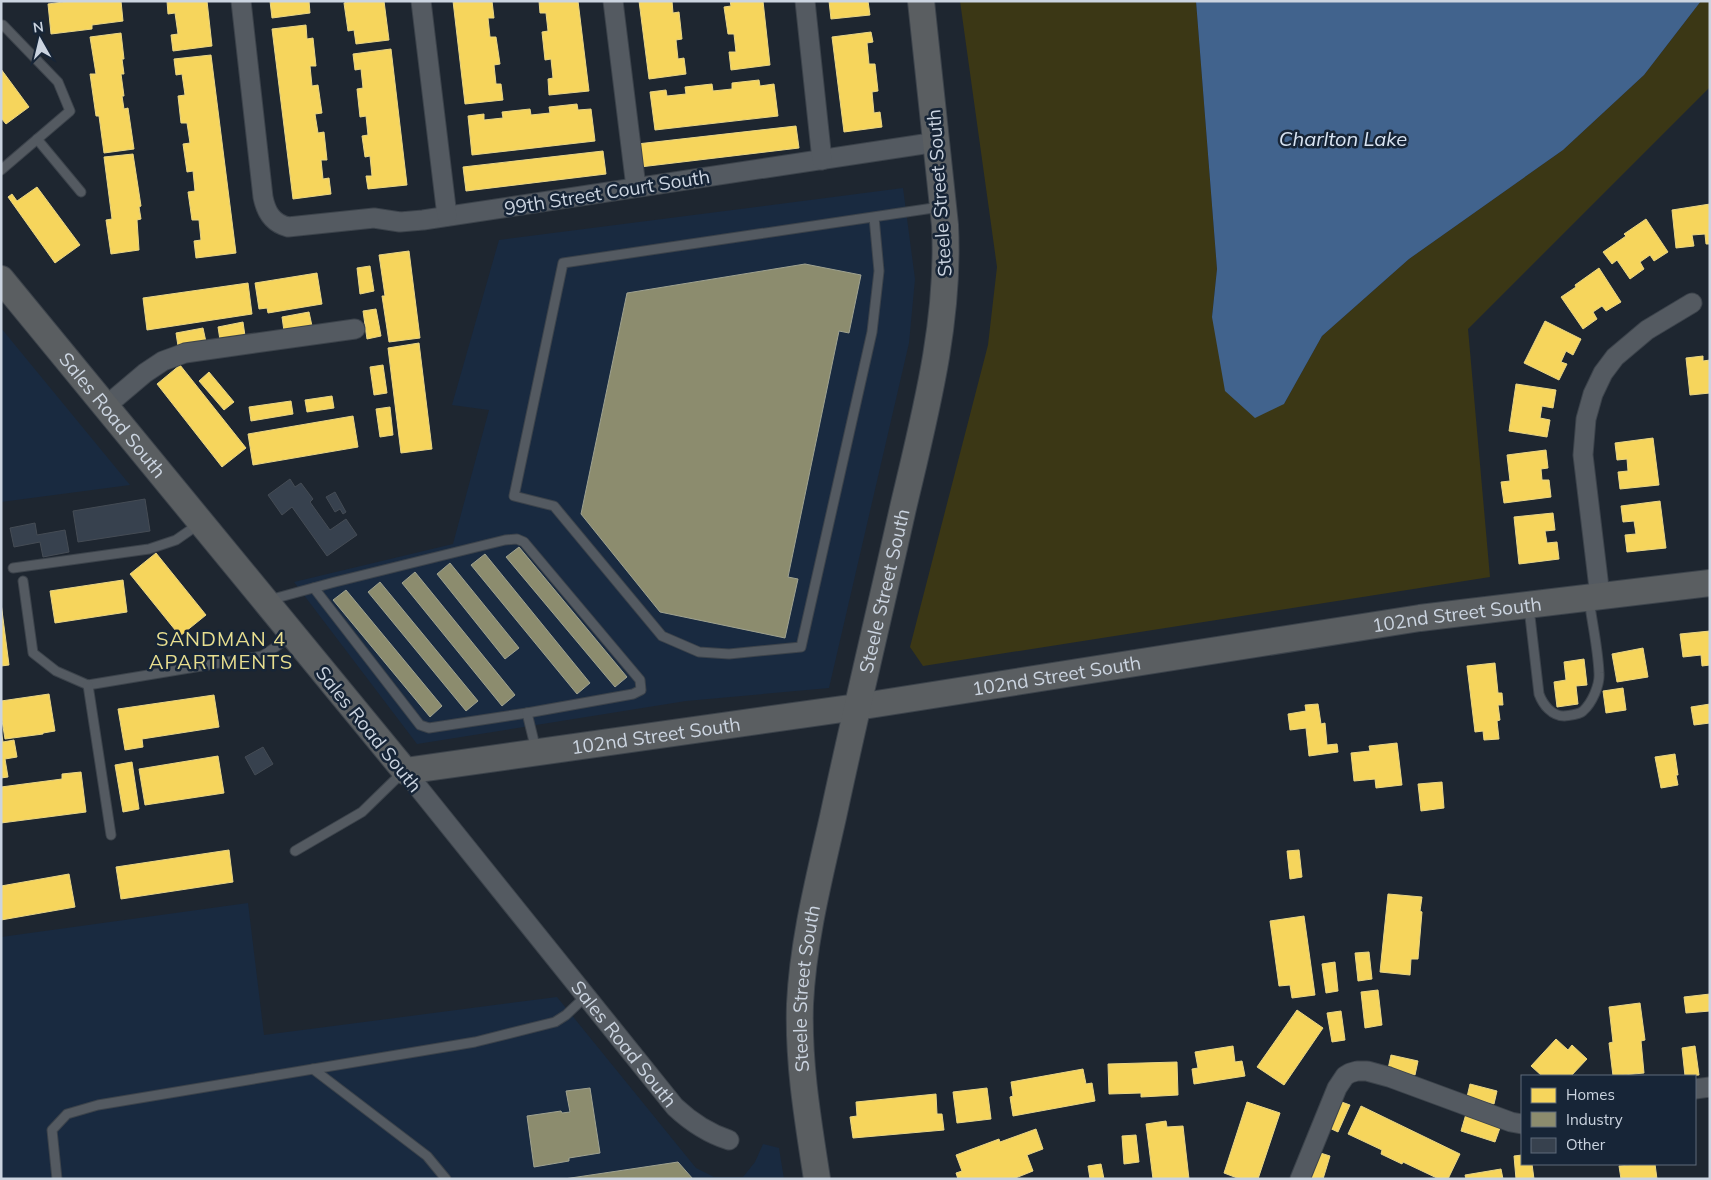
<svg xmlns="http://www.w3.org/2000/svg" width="1711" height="1180" font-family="Mulish,sans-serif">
	<rect width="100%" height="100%" fill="#1e2630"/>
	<g fill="#192a40">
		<polygon points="903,188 915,279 909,343 829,688 686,701 417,744 294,582 453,544 489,410 452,405 499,240"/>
		<polygon points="1,328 130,485 1,502"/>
		<polygon points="248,903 264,1035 557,997 696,1168 714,1177 743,1177 755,1162 763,1144 779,1148 784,1179 1,1179 1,937"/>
	</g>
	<polygon fill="#3b3715" points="960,1 1196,1 1217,269 1212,317 1284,404 1322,336 1409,259 1563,150 1644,75 1701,1 1710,1 1710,87 1468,329 1490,577 923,666 910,647 988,345 997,267"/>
	<polygon fill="#41638d" points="1196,1 1701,1 1644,75 1563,150 1409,259 1322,336 1284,404 1255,418 1225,391 1212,317 1217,269"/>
	<g fill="#f6d55c" stroke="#e9d584">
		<polygon points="71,1 121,1 123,21 92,25 92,29 51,34 48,4"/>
		<polygon points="167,1 207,1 212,46 173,51 171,35 178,34 175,13 168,14"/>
		<polygon points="270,1 309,1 310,13 272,18"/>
		<polygon points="350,1 384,1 389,40 356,44 354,30 348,31 344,3"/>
		<polygon points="453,1 492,1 494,18 488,18 490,37 496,37 500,64 494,65 496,84 501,84 503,100 465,104"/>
		<polygon points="539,1 578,1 589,91 549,95 548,79 553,78 551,59 545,60 542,32 548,31 546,13 540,13"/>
		<polygon points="639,1 672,1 673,13 679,12 682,39 676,40 678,59 684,58 686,74 649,79"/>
		<polygon points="730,1 763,1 770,65 731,70 729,52 736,52 734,34 728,34 724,7 731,6"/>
		<polygon points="829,1 868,1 870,15 831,19"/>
		<polygon points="306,25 307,39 313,38 316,66 310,66 312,86 318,85 322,113 315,114 318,133 324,132 327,160 321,160 323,179 329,178 331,194 293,199 272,29"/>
		<polygon points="871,32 873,42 867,43 869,64 875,64 878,91 872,92 874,113 880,112 882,127 844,132 832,37"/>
		<polygon points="121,33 124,59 122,59 124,74 121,74 124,96 122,96 124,109 128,108 134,149 104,153 99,116 96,116 90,74 96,74 90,37"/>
		<polygon points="391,49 407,185 368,189 366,176 372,176 370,156 365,157 362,136 368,135 366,116 360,117 357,89 363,88 361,69 355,70 353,54"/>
		<polygon points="211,55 236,253 196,258 194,241 201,240 199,220 192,220 188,192 195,191 193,171 187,172 183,144 190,143 187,123 181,123 178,96 185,95 182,74 176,75 174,59"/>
		<polygon points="1,69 29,107 6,124 1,118"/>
		<polygon points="759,80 760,86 774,84 778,116 655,130 650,92 666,90 667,96 686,94 685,87 712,84 713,91 732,89 732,83"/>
		<polygon points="577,104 578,110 591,109 595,141 472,155 468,116 484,114 484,120 503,118 502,112 530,109 531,115 550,113 549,107"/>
		<polygon points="796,126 799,148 640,167 637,144"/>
		<polygon points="603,151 606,174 466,191 463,167"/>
		<polygon points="133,154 141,206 139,207 141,219 137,220 139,250 111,254 106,220 112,219 104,157"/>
		<polygon points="37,187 80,245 55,263 8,197 12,194 17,201"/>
		<polygon points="1710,204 1710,244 1706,244 1705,234 1692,235 1694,246 1676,248 1672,210"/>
		<polygon points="1646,219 1668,252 1654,261 1650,255 1640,262 1644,269 1630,279 1617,260 1612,264 1603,252 1626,236 1624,234"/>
		<polygon points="409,251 420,338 389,342 382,296 385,296 379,255"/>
		<polygon points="370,266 374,291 360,294 357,268"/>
		<polygon points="1599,268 1621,302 1606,311 1602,306 1593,312 1597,319 1583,329 1561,297 1576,287 1575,285"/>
		<polygon points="317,273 322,304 268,313 267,308 259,309 255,283"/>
		<polygon points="248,283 252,314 147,330 143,298"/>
		<polygon points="376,309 381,336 367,339 363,311"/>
		<polygon points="309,312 312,326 284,331 282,317"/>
		<polygon points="1545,321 1581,339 1573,355 1566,351 1561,362 1567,364 1559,380 1524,363"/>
		<polygon points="243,322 245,336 220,340 218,327"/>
		<polygon points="203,328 206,342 178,346 176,333"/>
		<polygon points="419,343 432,449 401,453 388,348"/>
		<polygon points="1703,356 1703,361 1710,360 1710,393 1690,395 1686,358"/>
		<polygon points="180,365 246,448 222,467 157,384"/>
		<polygon points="383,365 387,393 374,395 370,367"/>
		<polygon points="209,372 234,402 224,410 199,381"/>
		<polygon points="1516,384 1556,390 1553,408 1542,406 1540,418 1550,420 1547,437 1509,431"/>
		<polygon points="332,396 334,408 307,412 305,400"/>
		<polygon points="291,401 293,414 251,421 249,407"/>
		<polygon points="390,407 393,435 380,437 376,409"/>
		<polygon points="353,416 358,447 253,465 248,434"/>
		<polygon points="1653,438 1659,485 1620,489 1618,472 1628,471 1627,459 1617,460 1615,443"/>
		<polygon points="1546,450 1548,468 1541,469 1542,480 1549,480 1551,497 1504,503 1501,482 1510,481 1507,455"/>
		<polygon points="1660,501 1666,548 1627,552 1625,535 1636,534 1634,521 1623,522 1621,506"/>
		<polygon points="1553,513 1555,530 1545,531 1547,543 1557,542 1559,559 1519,564 1514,517"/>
		<polygon points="156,553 206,615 180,636 130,574"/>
		<polygon points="123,580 127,612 55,623 50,591"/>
		<polygon points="1,603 9,665 1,666"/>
		<polygon points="1710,631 1710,665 1702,666 1701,655 1683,657 1680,634"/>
		<polygon points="1643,648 1648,677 1617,682 1612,654"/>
		<polygon points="1584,659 1587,685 1576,686 1578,704 1557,707 1554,682 1566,680 1564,662"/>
		<polygon points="1495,663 1498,693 1502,693 1503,705 1498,705 1500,720 1497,721 1499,739 1484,740 1483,731 1475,732 1467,666"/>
		<polygon points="1623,688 1626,710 1606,713 1603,691"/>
		<polygon points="49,694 55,731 43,733 43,734 5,739 1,714 1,701"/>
		<polygon points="214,695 219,727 142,739 143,747 125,750 118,709"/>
		<polygon points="1318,704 1321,724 1325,723 1327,745 1337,744 1338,752 1309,756 1306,728 1290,730 1288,714 1306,711 1305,705"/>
		<polygon points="1710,704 1710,723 1694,725 1691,707"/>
		<polygon points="1,730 3,742 14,740 17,757 5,759 8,777 1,778"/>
		<polygon points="1397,743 1402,785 1376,788 1375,779 1354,781 1351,753 1370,751 1369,746"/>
		<polygon points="1675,754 1678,775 1676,775 1678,785 1661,788 1655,757"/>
		<polygon points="218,756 224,793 145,805 139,769"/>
		<polygon points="132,762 139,809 123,812 115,765"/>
		<polygon points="81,772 86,812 1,823 1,787 62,779 62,774"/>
		<polygon points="1442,782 1444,808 1421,811 1418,784"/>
		<polygon points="229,850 233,882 121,899 116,867"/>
		<polygon points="1299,850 1302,877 1290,879 1287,851"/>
		<polygon points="69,874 75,907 1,920 1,886"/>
		<polygon points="1388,894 1422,897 1420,911 1422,912 1418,959 1411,959 1410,975 1380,972"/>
		<polygon points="1304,916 1315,995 1292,998 1290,985 1279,986 1270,921"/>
		<polygon points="1369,952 1372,979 1358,981 1355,953"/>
		<polygon points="1335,962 1338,991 1326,993 1322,964"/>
		<polygon points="1378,990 1382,1025 1365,1028 1361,992"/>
		<polygon points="1710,994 1710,1011 1686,1013 1684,997"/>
		<polygon points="1640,1003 1645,1040 1641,1041 1644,1073 1613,1076 1609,1043 1613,1042 1609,1007"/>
		<polygon points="1297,1010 1323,1028 1284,1085 1257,1067"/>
		<polygon points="1341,1011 1345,1040 1332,1042 1327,1013"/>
		<polygon points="1556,1039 1568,1050 1572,1045 1587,1059 1571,1076 1542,1076 1531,1066"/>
		<polygon points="1233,1046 1235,1062 1242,1061 1245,1076 1194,1084 1192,1069 1198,1068 1195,1052"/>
		<polygon points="1695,1046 1699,1075 1685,1076 1682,1048"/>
		<polygon points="1391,1055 1418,1061 1415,1075 1388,1069"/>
		<polygon points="1177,1062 1178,1095 1141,1097 1141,1093 1109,1094 1108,1064"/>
		<polygon points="1083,1069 1086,1084 1092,1083 1095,1101 1013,1116 1010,1097 1013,1096 1011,1082"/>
		<polygon points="1470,1084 1497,1091 1494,1104 1467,1097"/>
		<polygon points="987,1088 991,1119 957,1123 953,1092"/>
		<polygon points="936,1094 937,1114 942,1114 944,1130 853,1138 850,1117 857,1116 856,1102"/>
		<polygon points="1336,1100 1350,1105 1338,1132 1325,1126"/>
		<polygon points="1247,1102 1280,1113 1258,1179 1240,1179 1224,1173"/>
		<polygon points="1361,1106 1460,1154 1448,1179 1439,1179 1403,1162 1402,1164 1381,1154 1382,1150 1348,1134"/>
		<polygon points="1466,1114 1501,1125 1495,1142 1461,1131"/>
		<polygon points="1166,1121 1167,1127 1183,1126 1189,1179 1153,1179 1146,1124"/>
		<polygon points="1036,1129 1043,1149 1027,1155 1033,1171 1013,1179 958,1179 956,1173 962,1171 956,1155 999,1139 1000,1142"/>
		<polygon points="1136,1135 1139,1162 1124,1164 1122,1136"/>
		<polygon points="1314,1151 1330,1156 1323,1179 1305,1179"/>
		<polygon points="1522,1155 1522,1164 1532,1164 1534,1179 1516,1179 1514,1156"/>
		<polygon points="1101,1164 1104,1179 1090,1179 1088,1166"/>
		<polygon points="1640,1164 1655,1164 1657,1179 1621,1179 1619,1166"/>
		<polygon points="1501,1169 1503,1179 1466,1179 1465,1175"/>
	</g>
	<g fill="#8c8c6e" stroke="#9fa290">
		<polygon points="805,264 861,275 849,333 839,331 788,577 798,579 785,638 660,612 581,514 627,293"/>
		<polygon points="519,547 627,677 615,687 506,557"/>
		<polygon points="485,554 590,683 577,694 471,565"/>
		<polygon points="450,563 519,648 505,659 437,574"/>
		<polygon points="415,572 515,695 502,706 402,583"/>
		<polygon points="380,582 478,701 466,711 368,592"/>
		<polygon points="346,590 442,706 430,717 333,600"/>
		<polygon points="590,1088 600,1153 569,1158 569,1161 534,1167 527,1116 561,1111 562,1113 570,1112 566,1091"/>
		<polygon points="678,1162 693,1179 564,1179"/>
	</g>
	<g fill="#37414e" stroke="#454c55">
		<polygon points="290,479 295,487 301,483 313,499 310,502 330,530 346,519 357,535 327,556 292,507 282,515 268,495"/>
		<polygon points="335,492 346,512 343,514 340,509 335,512 326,497"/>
		<polygon points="145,499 150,531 78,542 73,511"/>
		<polygon points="35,523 37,535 65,530 69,552 43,557 40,542 14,547 10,528"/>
		<polygon points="263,747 273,764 255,775 245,757"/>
	</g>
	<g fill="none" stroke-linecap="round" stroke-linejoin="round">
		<defs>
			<g id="lane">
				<polyline points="37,139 81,192"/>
				<polyline points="1,170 70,111 58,82 3,25"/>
				<polyline points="874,217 879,271 872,332 801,647 729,654 699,652 662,636 554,506 514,496 563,263 940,207"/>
				<polyline points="13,568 149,549 176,540 199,524"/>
				<polyline points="23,581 33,653 56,671 88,685 262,656 292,636"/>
				<polyline points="314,588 420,725 429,728 527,713"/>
				<polyline points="269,600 335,582 505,540 517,539 524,542 640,680 641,690 633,694 527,713 536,750"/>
				<path d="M1529,608L1539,694C1543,705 1552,716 1564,716C1570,715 1579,715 1583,711C1592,703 1600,685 1599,673C1598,648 1592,623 1589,599"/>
				<polyline points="88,685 111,835"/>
				<polyline points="295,851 362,812 403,772"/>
				<polyline points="313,1069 427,1156 446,1179"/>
				<polyline points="57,1179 52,1130 67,1114 98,1105 475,1042 555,1022 566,1015 586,996"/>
			</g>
			<g id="street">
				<path d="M241,1L263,197C266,212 272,223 288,227L374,218L400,222L423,220L937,142"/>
				<polyline points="421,1 447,216"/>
				<polyline points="613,1 636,187"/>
				<polyline points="805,1 822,160"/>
				<polyline points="106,406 145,373 163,361 185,353 355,329"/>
				<polyline points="1600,596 1583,455 1586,419 1593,394 1603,373 1615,357 1647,330 1692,303"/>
				<path id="s1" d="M405,771L675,1107C691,1122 707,1133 729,1140"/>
				<polyline points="1695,1089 1710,1087"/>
				<polyline points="1300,1179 1337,1088 1345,1076 1350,1073 1357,1071 1367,1071 1389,1077 1511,1122 1522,1124"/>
			</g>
			<g id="secondary">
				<path id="s2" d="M1,279L405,771L857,707L1420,618L1710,583"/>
				<path id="s3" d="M817,1179C808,1121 798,1063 800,1004C803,941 819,879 833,817C855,714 880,611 903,508C925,415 950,321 945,225L921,1"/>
			</g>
		</defs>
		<use href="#lane" stroke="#3c434b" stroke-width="11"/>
		<use href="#street" stroke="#3c434b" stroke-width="21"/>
		<use href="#secondary" stroke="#3c434b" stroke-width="28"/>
		<use href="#lane" stroke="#545a61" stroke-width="9"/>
		<use href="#street" stroke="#545a61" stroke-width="19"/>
		<use href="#secondary" stroke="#5a5e61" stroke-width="26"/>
	</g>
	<g text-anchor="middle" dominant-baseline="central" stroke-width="5" stroke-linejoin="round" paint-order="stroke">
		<g font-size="19" fill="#cbd4e0" stroke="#172537">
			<text transform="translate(607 192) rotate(-9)">99th Street Court South</text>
			<text transform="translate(939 193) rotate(-94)">Steele Street South</text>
			<text stroke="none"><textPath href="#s2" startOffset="176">Sales Road South</textPath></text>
			<text stroke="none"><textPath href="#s3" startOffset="598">Steele Street South</textPath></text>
			<text stroke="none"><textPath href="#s2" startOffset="1700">102nd Street South</textPath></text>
			<text stroke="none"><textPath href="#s2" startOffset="1295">102nd Street South</textPath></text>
			<text transform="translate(369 729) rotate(51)">Sales Road South</text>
			<text stroke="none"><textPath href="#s2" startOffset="890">102nd Street South</textPath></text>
			<text stroke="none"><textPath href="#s3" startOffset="192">Steele Street South</textPath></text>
			<text stroke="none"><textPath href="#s1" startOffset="350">Sales Road South</textPath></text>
		</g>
		<g font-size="20" font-style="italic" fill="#d9e4f2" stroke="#172537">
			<text x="1343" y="138">Charlton Lake</text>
		</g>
		<g font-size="20" letter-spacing="1" fill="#e8de8f" stroke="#172537">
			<text x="221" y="638">SANDMAN 4<tspan x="221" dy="23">APARTMENTS</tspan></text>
		</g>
	</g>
	<rect width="1711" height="1180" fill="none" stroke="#cbd4e0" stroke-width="5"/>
	<rect x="1521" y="1075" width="175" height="90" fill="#172537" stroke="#5f6b7b"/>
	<rect x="1531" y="1088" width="25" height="15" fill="#f6d55c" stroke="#5f6b7b"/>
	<text x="1566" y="1100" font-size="15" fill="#cbd4e0">Homes</text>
	<rect x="1531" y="1112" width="25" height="15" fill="#8c8c6e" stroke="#5f6b7b"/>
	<text x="1566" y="1125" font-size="15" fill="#cbd4e0">Industry</text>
	<rect x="1531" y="1138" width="25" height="15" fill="#37414e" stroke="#5f6b7b"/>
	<text x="1566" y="1150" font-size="15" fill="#cbd4e0">Other</text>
	<g transform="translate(40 40) rotate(352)" stroke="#172537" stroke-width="4" paint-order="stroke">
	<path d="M0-4L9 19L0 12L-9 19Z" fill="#cbd4e0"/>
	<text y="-8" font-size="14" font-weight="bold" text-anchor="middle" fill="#cbd4e0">N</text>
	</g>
</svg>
